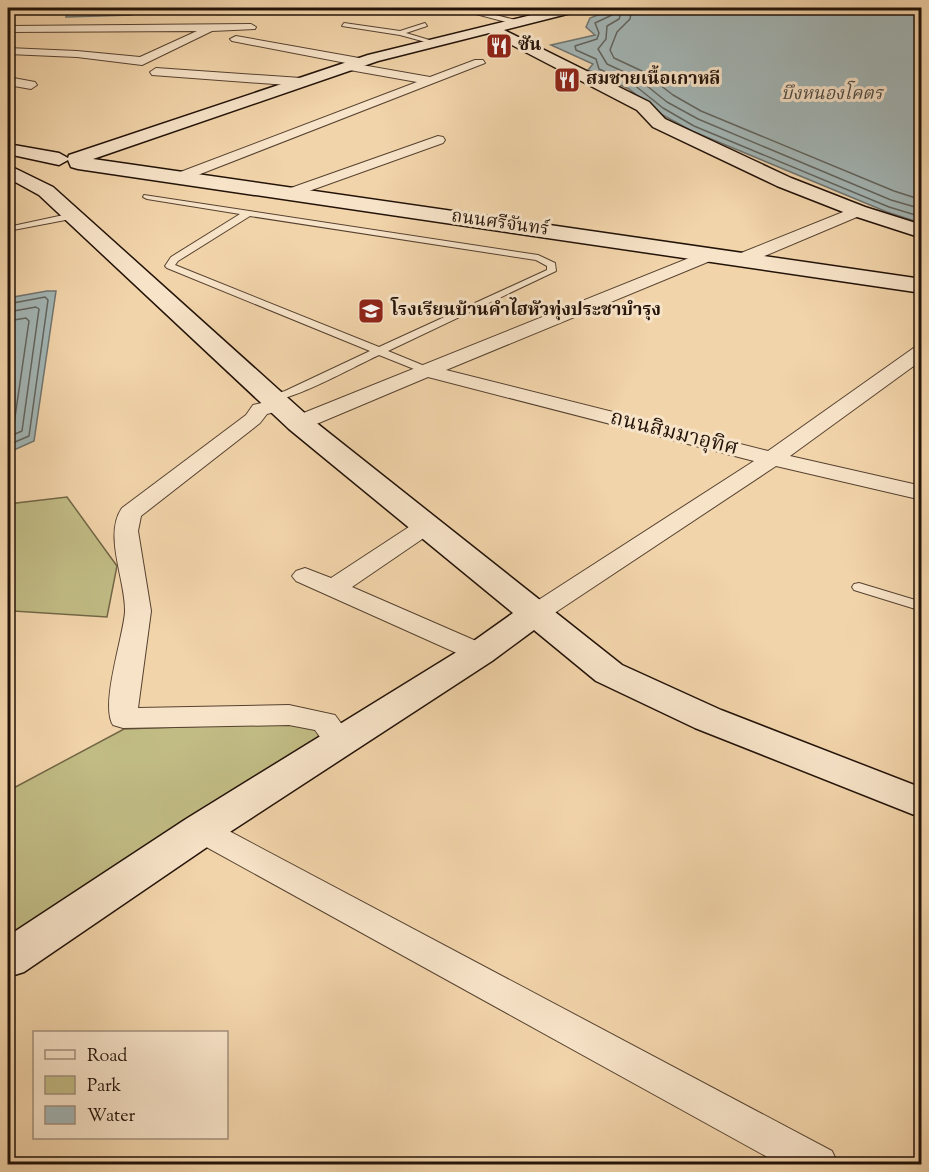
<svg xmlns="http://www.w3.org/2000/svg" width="929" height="1172" font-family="'Sorts Mill Goudy','Noto Serif Thai',serif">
	<rect width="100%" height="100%" fill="#f2d4aa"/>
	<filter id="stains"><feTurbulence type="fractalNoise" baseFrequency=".00333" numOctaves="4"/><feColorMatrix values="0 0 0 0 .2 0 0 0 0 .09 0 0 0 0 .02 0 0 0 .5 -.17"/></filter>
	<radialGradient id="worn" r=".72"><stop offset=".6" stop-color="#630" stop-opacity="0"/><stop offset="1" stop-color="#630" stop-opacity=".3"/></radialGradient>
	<g fill="#c1bb84" stroke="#726646" stroke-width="1.5">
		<polygon points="67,497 117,566 107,617 13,611 8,627 8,504"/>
		<polygon points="289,723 320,727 324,736 8,945 8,791 124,729"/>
	</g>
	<g fill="#a2b5b5" stroke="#6f7470" stroke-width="1.5">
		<polygon points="69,8 132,8 132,15 66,17"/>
		<polygon points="616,8 921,8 921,223 887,212 692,131 659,113 629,89 588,70 593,64 551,45 595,35 586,27 590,18"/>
		<polygon points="47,291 56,291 34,441 14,450 8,450 8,298"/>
	</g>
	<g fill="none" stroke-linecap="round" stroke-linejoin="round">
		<g stroke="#62645e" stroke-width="1.5">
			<polyline points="615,8 612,15 595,23 599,33 597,39 575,46 576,50 596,59 599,69 633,84 663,108 694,126 889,207 922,217"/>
			<polyline points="623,8 619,19 607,26 606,39 598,49 607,64 637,78 667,102 698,119 891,200 922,209"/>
			<polyline points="632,8 630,19 617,32 610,50 614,58 642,71 673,95 701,111 894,191 922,200"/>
			<polyline points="8,304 45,297 48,300 29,436 8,445"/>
			<polyline points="8,312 36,307 39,309 22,431 8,437"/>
			<polyline points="8,321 26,318 29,321 14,424 8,428"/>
		</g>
		<defs>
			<g id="lane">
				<polygon points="344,23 400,31 425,23 427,26 406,33 436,42 433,44 400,35 342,26"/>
				<path d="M144,195L538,255L555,263L556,271L388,351L432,369V373H424L379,355C357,365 288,404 268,400V396L285,391L370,351L167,268L165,266L171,257L240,214L147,199L143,197ZM250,216L536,260L547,266V270L379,347L175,265L178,261Z"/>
				<polygon points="73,213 77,216 76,218 8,231 8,227"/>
				<polygon points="859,583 922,602 922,611 854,590 852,587 854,584"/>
			</g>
			<g id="street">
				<polygon points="453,8 469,8 523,22 518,25"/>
				<polygon points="251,24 256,27 255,29 212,31 142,65 77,57 8,54 8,48 77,51 140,57 197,31 8,32 8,26"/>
				<polygon points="236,36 359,58 365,62 362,65 430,77 475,60 483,60 485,63 185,180 175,180 173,177 175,174 417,82 344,69 342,66 346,63 232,41 230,39"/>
				<polygon points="156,68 301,78 307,82 301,86 152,75 150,72"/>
				<polygon points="8,77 35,82 37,85 31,89 8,85"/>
				<polygon points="438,136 443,137 445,140 443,143 295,196 290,198 282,193 285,190"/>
				<polygon points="858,206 864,208 866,211 864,214 748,263 736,263 734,259 736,255"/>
				<polygon points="709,250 717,255 715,259 446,370 768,451 915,347 922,345 922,360 790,456 922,486 922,500 776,466 544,620 535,622 526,620 522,614 526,608 754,461 428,377 307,428 299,429 291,428 288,423 291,418"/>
				<path d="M279,399L286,401L289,405L286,409L267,414L260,423L141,516L138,531L151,611L138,708L289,705L335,715L354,741L349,748C329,754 326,745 315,730L289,725L123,728L113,725C100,705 123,638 125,612C126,581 103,535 122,508L246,415L253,405Z"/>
				<polygon points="426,519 434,521 438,526 434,531 352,587 490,647 494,653 490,659 480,662 470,659 296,581 292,576 296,571 305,568 331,578 418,521"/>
				<polygon points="201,818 212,822 832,1151 838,1164 780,1164 190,838 185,830 190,822"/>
			</g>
			<g id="secondary">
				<polygon points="560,8 581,8 579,11 504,30 649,102 665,119 791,178 865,207 922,225 922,238 851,215 777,186 653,127 637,110 489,33 378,61 93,159 922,279 922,293 78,169 71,167 68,160 59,165 8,154 8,144 59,153 68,158 69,155 368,55"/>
				<polygon points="8,165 53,187 309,417 622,665 721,710 922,788 922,818 695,728 596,681 534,630 492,661 216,841 24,972 8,977 8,936 186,819 468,645 513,613 289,429 39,195 8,178"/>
			</g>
		</defs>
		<use href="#lane" stroke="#564230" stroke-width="2"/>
		<use href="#street" stroke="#564230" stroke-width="2"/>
		<use href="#secondary" stroke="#221208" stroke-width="3"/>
		<use href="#lane" fill="#f7e3c8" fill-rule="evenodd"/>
		<use href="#street" fill="#f7e3c8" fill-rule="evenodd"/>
		<use href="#secondary" fill="#f7e3c8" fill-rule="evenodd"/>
	</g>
	<defs>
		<symbol id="restaurant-square" viewBox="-11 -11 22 22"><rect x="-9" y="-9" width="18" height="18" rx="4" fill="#8f2418" stroke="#f7e3c8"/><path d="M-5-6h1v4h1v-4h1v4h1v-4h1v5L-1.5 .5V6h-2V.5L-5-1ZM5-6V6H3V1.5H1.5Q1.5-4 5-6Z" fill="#fff"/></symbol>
		<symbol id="school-square" viewBox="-11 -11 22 22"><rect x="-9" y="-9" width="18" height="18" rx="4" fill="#8f2418" stroke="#f7e3c8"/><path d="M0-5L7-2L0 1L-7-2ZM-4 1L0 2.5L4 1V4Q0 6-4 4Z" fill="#fff"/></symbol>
	</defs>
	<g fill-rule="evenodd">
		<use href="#restaurant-square" x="484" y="31" width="30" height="30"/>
		<use href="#restaurant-square" x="552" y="65" width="30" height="30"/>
		<use href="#school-square" x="356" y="296" width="30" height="30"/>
	</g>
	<g text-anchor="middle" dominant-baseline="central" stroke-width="6" stroke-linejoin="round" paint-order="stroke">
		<g font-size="18" font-weight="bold" fill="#221208" stroke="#f7e3c8" text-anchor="start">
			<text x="518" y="46">ซัน</text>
			<text x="586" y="80">สมชายเนื้อเกาหลี</text>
			<text x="391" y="311">โรงเรียนบ้านคำไฮหัวทุ่งประชาบำรุง</text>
		</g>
		<g font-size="18" font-style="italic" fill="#4f4b45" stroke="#f7e3c8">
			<text x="832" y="95">บึงหนองโคตร</text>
		</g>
		<g font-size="18" fill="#221208" stroke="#f7e3c8">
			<text transform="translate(500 224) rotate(8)">ถนนศรีจันทร์</text>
		</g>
		<g font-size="21" fill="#221208" stroke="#f7e3c8">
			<text transform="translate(674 434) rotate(14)">ถนนสิมมาอุทิศ</text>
		</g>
	</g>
	<rect width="929" height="1172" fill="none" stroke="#f2d4aa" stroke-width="30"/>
	<rect x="9" y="9" width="911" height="1154" fill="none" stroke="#221208" stroke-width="3"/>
	<rect x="15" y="15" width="899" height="1142" fill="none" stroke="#221208" stroke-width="1.5"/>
	<rect x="33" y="1031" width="195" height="108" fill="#f7e3c8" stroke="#a28f7b" stroke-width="1.5"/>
	<rect x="45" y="1050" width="30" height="9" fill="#f7e3c8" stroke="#a28f7b" stroke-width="1.5"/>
	<text x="87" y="1061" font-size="18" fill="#221208">Road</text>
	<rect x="45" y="1076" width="30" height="18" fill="#c1bb84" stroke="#a28f7b" stroke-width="1.5"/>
	<text x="87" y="1091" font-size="18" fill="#221208">Park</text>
	<rect x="45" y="1106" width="30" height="18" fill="#a2b5b5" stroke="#a28f7b" stroke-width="1.5"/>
	<text x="87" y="1121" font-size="18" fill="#221208">Water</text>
	<rect width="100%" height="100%" filter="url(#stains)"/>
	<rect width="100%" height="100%" fill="url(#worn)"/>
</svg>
